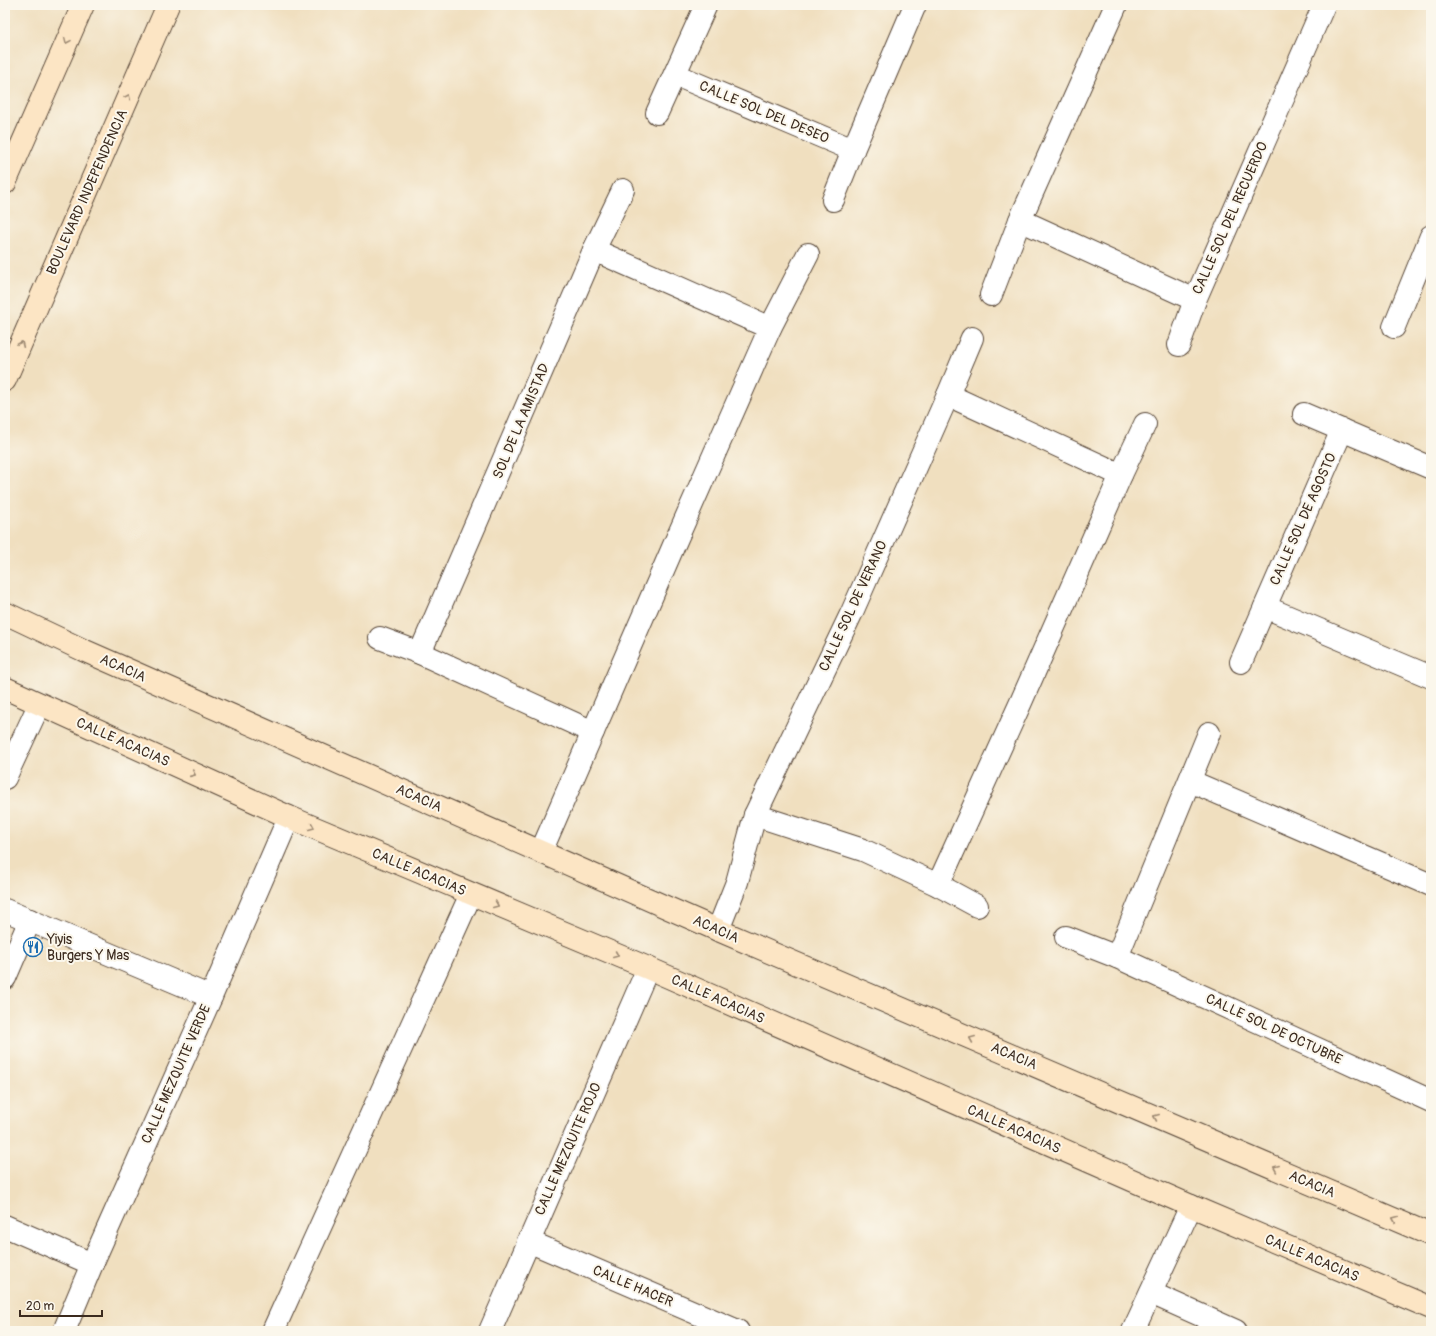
<svg xmlns="http://www.w3.org/2000/svg" width="1436" height="1336" font-family="Pangolin,sans-serif">
	<rect width="100%" height="100%" fill="#fbf7ec"/>
	<filter id="ink" filterUnits="userSpaceOnUse"><feTurbulence type="fractalNoise" baseFrequency=".025" numOctaves="2"/><feDisplacementMap in="SourceGraphic" scale="8" xChannelSelector="R" yChannelSelector="G"/><feConvolveMatrix kernelMatrix="1 2 1 2 8 2 1 2 1" color-interpolation-filters="sRGB"/></filter>
	<filter id="wash" filterUnits="userSpaceOnUse"><feTurbulence type="fractalNoise" baseFrequency=".012" numOctaves="4" result="noise"/><feDisplacementMap in="SourceGraphic" scale="16" xChannelSelector="R" yChannelSelector="G"/><feGaussianBlur stdDeviation="0.9" result="paint"/><feColorMatrix in="noise" values="0 0 0 0 0 0 0 0 0 0 0 0 0 0 0 0 0 1.4 0 .05"/><feComposite in="paint" operator="in"/></filter>
	<g filter="url(#wash)">
		<rect width="100%" height="100%" fill="#f0dfbf"/>
	</g>
	<g filter="url(#ink)">
		<g fill="none" stroke-linecap="round" stroke-linejoin="round">
			<defs>
				<g id="street">
					<polyline points="676,75 853,150"/>
					<polyline points="657,113 706,5"/>
					<polyline points="833,200 853,150 915,5"/>
					<polyline points="1020,220 1195,300"/>
					<polyline points="594,250 770,328"/>
					<polyline points="991,295 1020,220 1116,5"/>
					<polyline points="1394,327 1431,236"/>
					<polyline points="1179,345 1195,300 1324,5"/>
					<polyline points="948,395 1121,475"/>
					<polyline points="1304,414 1431,468"/>
					<polyline points="1265,607 1431,677"/>
					<polyline points="380,638 420,653 593,732"/>
					<polyline points="420,653 594,250 623,190"/>
					<polyline points="1241,662 1342,430"/>
					<polyline points="5,778 39,705"/>
					<polyline points="1190,781 1431,885"/>
					<polyline points="755,815 863,850 938,885 977,906"/>
					<polyline points="541,852 674,545 770,328 808,254"/>
					<polyline points="938,885 1021,702 1121,475 1145,424"/>
					<polyline points="5,910 211,997"/>
					<polyline points="718,930 737,882 755,815 852,612 948,395 972,338"/>
					<polyline points="1066,937 1117,957 1431,1101"/>
					<polyline points="1117,957 1209,733"/>
					<polyline points="5,978 30,920"/>
					<polyline points="5,1226 92,1264"/>
					<polyline points="528,1241 738,1331"/>
					<polyline points="1151,1293 1236,1331"/>
					<polyline points="64,1331 92,1264 211,997 289,817"/>
					<polyline points="273,1331 471,894"/>
					<polyline points="490,1331 648,968"/>
					<polyline points="1133,1331 1191,1206"/>
				</g>
				<g id="secondary">
					<polyline points="5,183 83,5"/>
					<polyline points="5,380 168,5"/>
					<polyline points="5,613 83,650 718,930 1431,1235"/>
					<polyline points="5,688 289,817 648,968 1191,1206 1431,1308"/>
				</g>
			</defs>
			<use href="#street" stroke="#564536" stroke-width="24"/>
			<use href="#secondary" stroke="#564536" stroke-width="24"/>
			<use href="#street" stroke="#fff" stroke-width="22"/>
			<use href="#secondary" stroke="#fce5c4" stroke-width="22"/>
		</g>
		<defs><path id="oneway-chevron" d="M-2-3.5L2.5 0L-2 3.5" fill="none" stroke-width="1.6" stroke-linecap="round" stroke-linejoin="round"/></defs>
		<g stroke="#9c8871">
			<use href="#oneway-chevron" transform="translate(67 41) rotate(114)"/>
			<use href="#oneway-chevron" transform="translate(128 97) rotate(-66)"/>
			<use href="#oneway-chevron" transform="translate(21 344) rotate(-66)"/>
			<use href="#oneway-chevron" transform="translate(193 774) rotate(24)"/>
			<use href="#oneway-chevron" transform="translate(312 827) rotate(23)"/>
			<use href="#oneway-chevron" transform="translate(496 905) rotate(23)"/>
			<use href="#oneway-chevron" transform="translate(616 955) rotate(23)"/>
			<use href="#oneway-chevron" transform="translate(972 1039) rotate(-157)"/>
			<use href="#oneway-chevron" transform="translate(1156 1117) rotate(-157)"/>
			<use href="#oneway-chevron" transform="translate(1276 1168) rotate(-157)"/>
			<use href="#oneway-chevron" transform="translate(1395 1219) rotate(-157)"/>
		</g>
	</g>
	<defs>
		<symbol id="restaurant-ring" viewBox="-11 -11 22 22"><circle r="9.5" fill="#fbf7ec" stroke="#1f6fb2" stroke-width="1.5"/><path d="M-5-6h1v4h1v-4h1v4h1v-4h1v5L-1.5 .5V6h-2V.5L-5-1ZM5-6V6H3V1.5H1.5Q1.5-4 5-6Z" fill="#1f6fb2"/></symbol>
	</defs>
	<g fill-rule="evenodd">
		<use href="#restaurant-ring" x="22" y="936" width="22" height="22"/>
	</g>
	<g text-anchor="middle" dominant-baseline="central" stroke-width="4" stroke-linejoin="round" paint-order="stroke">
		<g font-size="14" fill="#3b2a1e" stroke="#fbf7ec">
			<text transform="translate(764 112) rotate(23)">CALLE SOL DEL DESEO</text>
			<text transform="translate(87 192) rotate(-66)">BOULEVARD INDEPENDENCIA</text>
			<text transform="translate(1230 218) rotate(-66)">CALLE SOL DEL RECUERDO</text>
			<text transform="translate(521 421) rotate(-67)">SOL DE LA AMISTAD</text>
			<text transform="translate(1303 519) rotate(-66)">CALLE SOL DE AGOSTO</text>
			<text transform="translate(853 606) rotate(-65)">CALLE SOL DE VERANO</text>
			<text transform="translate(123 668) rotate(24)">ACACIA</text>
			<text transform="translate(123 742) rotate(24)">CALLE ACACIAS</text>
			<text transform="translate(419 798) rotate(24)">ACACIA</text>
			<text transform="translate(419 872) rotate(23)">CALLE ACACIAS</text>
			<text transform="translate(716 929) rotate(24)">ACACIA</text>
			<text transform="translate(718 999) rotate(24)">CALLE ACACIAS</text>
			<text transform="translate(1274 1029) rotate(25)">CALLE SOL DE OCTUBRE</text>
			<text transform="translate(1014 1056) rotate(23)">ACACIA</text>
			<text transform="translate(176 1074) rotate(-66)">CALLE MEZQUITE VERDE</text>
			<text transform="translate(1014 1129) rotate(24)">CALLE ACACIAS</text>
			<text transform="translate(568 1149) rotate(-66)">CALLE MEZQUITE ROJO</text>
			<text transform="translate(1312 1184) rotate(23)">ACACIA</text>
			<text transform="translate(1312 1258) rotate(23)">CALLE ACACIAS</text>
			<text transform="translate(633 1286) rotate(23)">CALLE HACER</text>
		</g>
		<g font-size="14" fill="#3b2a1e" stroke="#fbf7ec" text-anchor="start">
			<text x="47" y="939">Yiyis<tspan x="47" dy="16">Burgers Y Mas</tspan></text>
		</g>
	</g>
	<rect width="1436" height="1336" fill="none" stroke="#fbf7ec" stroke-width="20"/>
	<path d="M20 1310v6h82v-6" fill="none" stroke="#3b2a1e" stroke-width="2"/>
	<text x="26" y="1310" font-size="12" fill="#3b2a1e" stroke="#fbf7ec" stroke-width="3" paint-order="stroke">20 m</text>
</svg>
